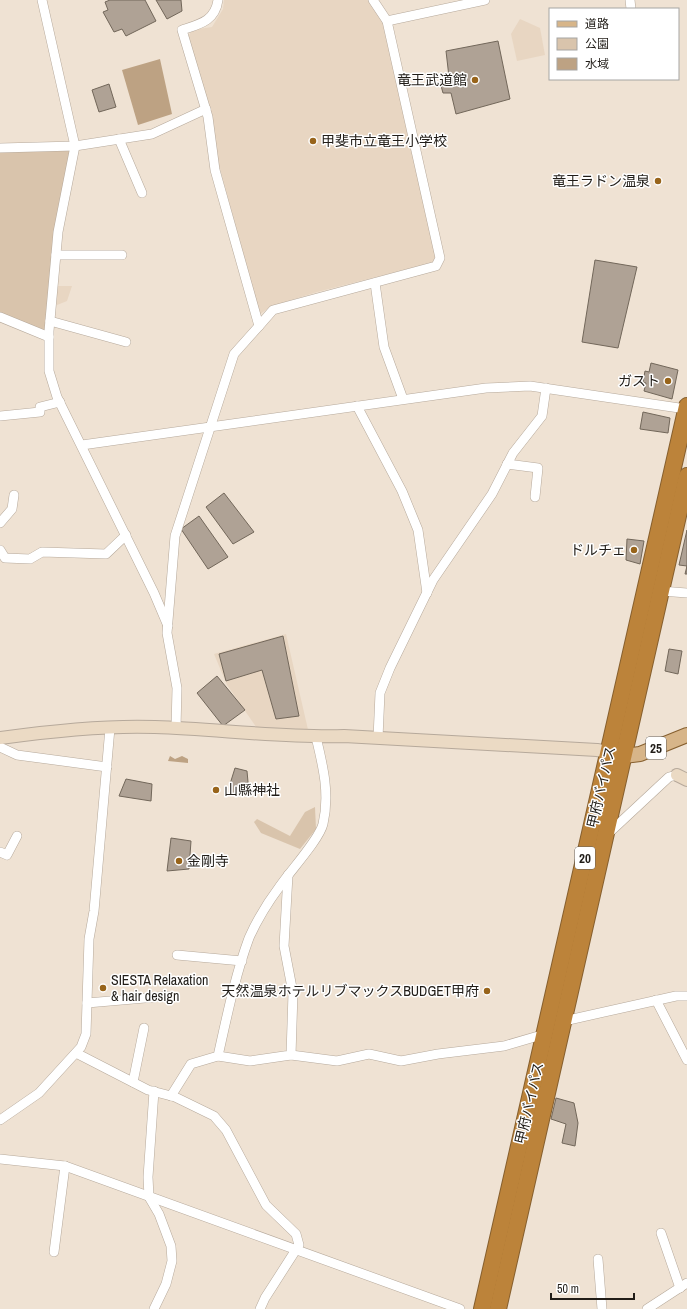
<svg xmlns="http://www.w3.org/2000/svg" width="687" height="1309" font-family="'Archivo Narrow','Noto Sans JP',sans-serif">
	<rect width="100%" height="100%" fill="#efe2d3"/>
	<g fill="#e8d6c2">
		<polygon points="224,0 370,0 384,20 436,252 435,262 317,292 272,306 260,314 219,165 188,37 192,30 212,27 223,9"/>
		<polygon points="520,19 540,28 545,55 517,61 511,34"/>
		<polygon points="53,286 72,286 67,301 57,305"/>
		<polygon points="286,634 309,734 261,734 227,685 214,654"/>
	</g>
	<g fill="#d9c4ac">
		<polygon points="73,148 47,334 0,315 0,150"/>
		<polygon points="315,807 316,829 300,849 261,833 254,822 257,819 290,836 305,812"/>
	</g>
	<g fill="#bda283">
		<polygon points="160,59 172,114 138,125 122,70"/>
		<polygon points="170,756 175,759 182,756 188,759 188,763 168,761"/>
	</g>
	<g fill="#afa295" stroke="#72675a">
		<polygon points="110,0 145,0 156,21 126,36 122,29 114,32 103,12 108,10 105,2"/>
		<polygon points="156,0 181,0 182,11 167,19"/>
		<polygon points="498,41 510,99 456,114 451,93 443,93 440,82 449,77 446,51"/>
		<polygon points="109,84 116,107 99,112 92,90"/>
		<polygon points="595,260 637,267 618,348 582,342"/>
		<polygon points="651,363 678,370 672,399 644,391 646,383 643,382 645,371 649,372"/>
		<polygon points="643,412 670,418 668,433 640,429"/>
		<polygon points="224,493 254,532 233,544 206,507"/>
		<polygon points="199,516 228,557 208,569 181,529"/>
		<polygon points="687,530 687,574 685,574 687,566 679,565"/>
		<polygon points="627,539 644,541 640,564 626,560"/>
		<polygon points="283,636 299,716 276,719 262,670 226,681 219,654"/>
		<polygon points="669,649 682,651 678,674 665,671"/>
		<polygon points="217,676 245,710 223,726 197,693"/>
		<polygon points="235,768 247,771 248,782 246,794 231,793 230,784"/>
		<polygon points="126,779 152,784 151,801 119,796"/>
		<polygon points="171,838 191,841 189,869 167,871"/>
		<polygon points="556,1098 574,1103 578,1123 575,1146 562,1143 566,1124 551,1119"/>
	</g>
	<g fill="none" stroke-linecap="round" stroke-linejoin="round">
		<defs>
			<g id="street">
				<polyline points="42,0 75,146 58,232 49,331 49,371 57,397 154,593 168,626"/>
				<path d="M218,0C215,21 200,24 182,30L208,117L215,170L259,326L273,310L436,266L440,258L387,21L373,0"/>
				<polyline points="630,0 631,9"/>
				<polyline points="387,21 485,0"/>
				<polyline points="119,139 142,193"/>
				<polyline points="0,148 75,146 152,134 206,109"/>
				<polyline points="56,255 122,255"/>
				<polyline points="375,283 384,347 403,399"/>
				<polyline points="0,317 49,337"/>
				<polyline points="50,321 126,342"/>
				<polyline points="357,406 402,491 418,530 427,593"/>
				<polyline points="0,416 40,412 40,407 60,402"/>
				<polyline points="82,445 486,388 530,386 686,409"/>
				<polyline points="507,464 538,468 535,497"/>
				<polyline points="0,523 12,509 14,495"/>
				<polyline points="0,550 5,558 30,559 42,552 106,554 126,535"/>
				<polyline points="661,591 687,593"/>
				<polyline points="176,728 177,688 167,633 175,536 234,354 259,326"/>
				<polyline points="378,738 380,693 390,668 433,580 492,494 513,453 542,416 546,388"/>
				<polyline points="0,747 17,755 107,767"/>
				<polyline points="607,832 611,831 669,777 677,775"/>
				<polyline points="0,852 7,855 17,836"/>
				<polyline points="177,955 242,961"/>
				<polyline points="656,1000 687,1060"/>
				<polyline points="87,1003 168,996"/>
				<polyline points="564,1021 676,996 687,996"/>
				<polyline points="76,1053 148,1090 175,1097 214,1116 226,1130 266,1205 296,1234 299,1245 265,1298 260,1309"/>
				<polyline points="291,1055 337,1061 369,1054 401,1061 438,1054 504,1046 545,1034"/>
				<polyline points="218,1056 250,1061 291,1055 293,993 284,946 288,875"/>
				<polyline points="133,1082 144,1028"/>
				<path d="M171,1096L191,1064L218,1056C227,1016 235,976 249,938C257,920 268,902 280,886C290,871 319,840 323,824C330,794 323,766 316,737"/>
				<polyline points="0,1120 39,1093 81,1047 86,1034 89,939 94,911 110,728"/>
				<polyline points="0,1159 65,1166 460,1309"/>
				<polyline points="661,1233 680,1288"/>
				<polyline points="54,1252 65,1166"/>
				<polyline points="598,1259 602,1309"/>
				<polyline points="154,1309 166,1284 172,1261 171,1246 159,1214 149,1197 148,1177 154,1091"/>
				<polyline points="647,1309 687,1283"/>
			</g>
			<g id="secondary">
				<path d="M0,738C51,731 104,725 155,727C218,729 281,738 344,736L597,750L615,753"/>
				<polyline points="677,775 687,780"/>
			</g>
			<polyline id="primary" points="624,756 640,754 687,735"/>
			<g id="highway">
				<polyline points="482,1309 687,406"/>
				<polyline points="498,1309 687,476"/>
			</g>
		</defs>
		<use href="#street" stroke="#b6a99b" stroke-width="10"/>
		<use href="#secondary" stroke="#b6a99b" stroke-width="14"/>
		<use href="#primary" stroke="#865f2e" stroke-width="16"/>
		<use href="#highway" stroke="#865f2e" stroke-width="18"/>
		<use href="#street" stroke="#fff" stroke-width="9"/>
		<use href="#secondary" stroke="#ebdac4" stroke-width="12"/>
		<use href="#primary" stroke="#d7b589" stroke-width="14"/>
		<use href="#highway" stroke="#bc833a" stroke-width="16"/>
	</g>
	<g fill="#98641a" stroke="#fff" stroke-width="1.5">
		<circle cx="475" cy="80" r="4"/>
		<circle cx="313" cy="141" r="4"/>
		<circle cx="658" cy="181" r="4"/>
		<circle cx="668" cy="381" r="4"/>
		<circle cx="634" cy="550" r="4"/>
		<circle cx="216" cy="790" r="4"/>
		<circle cx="179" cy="861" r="4"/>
		<circle cx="103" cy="988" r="4"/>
		<circle cx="487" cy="991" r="4"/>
	</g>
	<g text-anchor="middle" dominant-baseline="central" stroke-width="3" stroke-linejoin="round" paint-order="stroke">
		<g fill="#fff" stroke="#64615d" stroke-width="1">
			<rect x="646" y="737" width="20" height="22" rx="3"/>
			<rect x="575" y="847" width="20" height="22" rx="3"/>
		</g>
		<g font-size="13" font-weight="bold" fill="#211d18">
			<text x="656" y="748">25</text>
			<text x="585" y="858">20</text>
		</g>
		<g font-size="14" fill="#211d18" stroke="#fff" text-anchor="end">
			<text x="467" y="80">竜王武道館</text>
			<text x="321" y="141" text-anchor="start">甲斐市立竜王小学校</text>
			<text x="650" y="181">竜王ラドン温泉</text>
			<text x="660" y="381">ガスト</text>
			<text x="626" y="550">ドルチェ</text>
			<text x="224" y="790" text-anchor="start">山縣神社</text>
			<text x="187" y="861" text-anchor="start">金剛寺</text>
			<text x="111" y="980" text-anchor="start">SIESTA Relaxation<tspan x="111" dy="16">&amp; hair design</tspan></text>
			<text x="479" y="991">天然温泉ホテルリブマックスBUDGET甲府</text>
		</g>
		<g font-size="14" fill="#211d18" stroke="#fff">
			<text transform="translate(601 787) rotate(-77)">甲府バイパス</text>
			<text transform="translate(529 1103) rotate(-77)">甲府バイパス</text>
		</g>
	</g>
	<rect x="549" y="8" width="130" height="72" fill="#ffffff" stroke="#a6a5a3"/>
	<rect x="557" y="21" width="20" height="6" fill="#d7b589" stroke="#a6a5a3"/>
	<text x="585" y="28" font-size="12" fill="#211d18">道路</text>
	<rect x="557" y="38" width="20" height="12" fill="#d9c4ac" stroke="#a6a5a3"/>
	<text x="585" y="48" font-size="12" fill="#211d18">公園</text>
	<rect x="557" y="58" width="20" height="12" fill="#bda283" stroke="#a6a5a3"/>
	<text x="585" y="68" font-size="12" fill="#211d18">水域</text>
	<path d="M551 1293v6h83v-6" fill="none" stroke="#211d18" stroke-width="2"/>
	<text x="557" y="1293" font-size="12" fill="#211d18" stroke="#ffffff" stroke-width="3" paint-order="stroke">50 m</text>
</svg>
